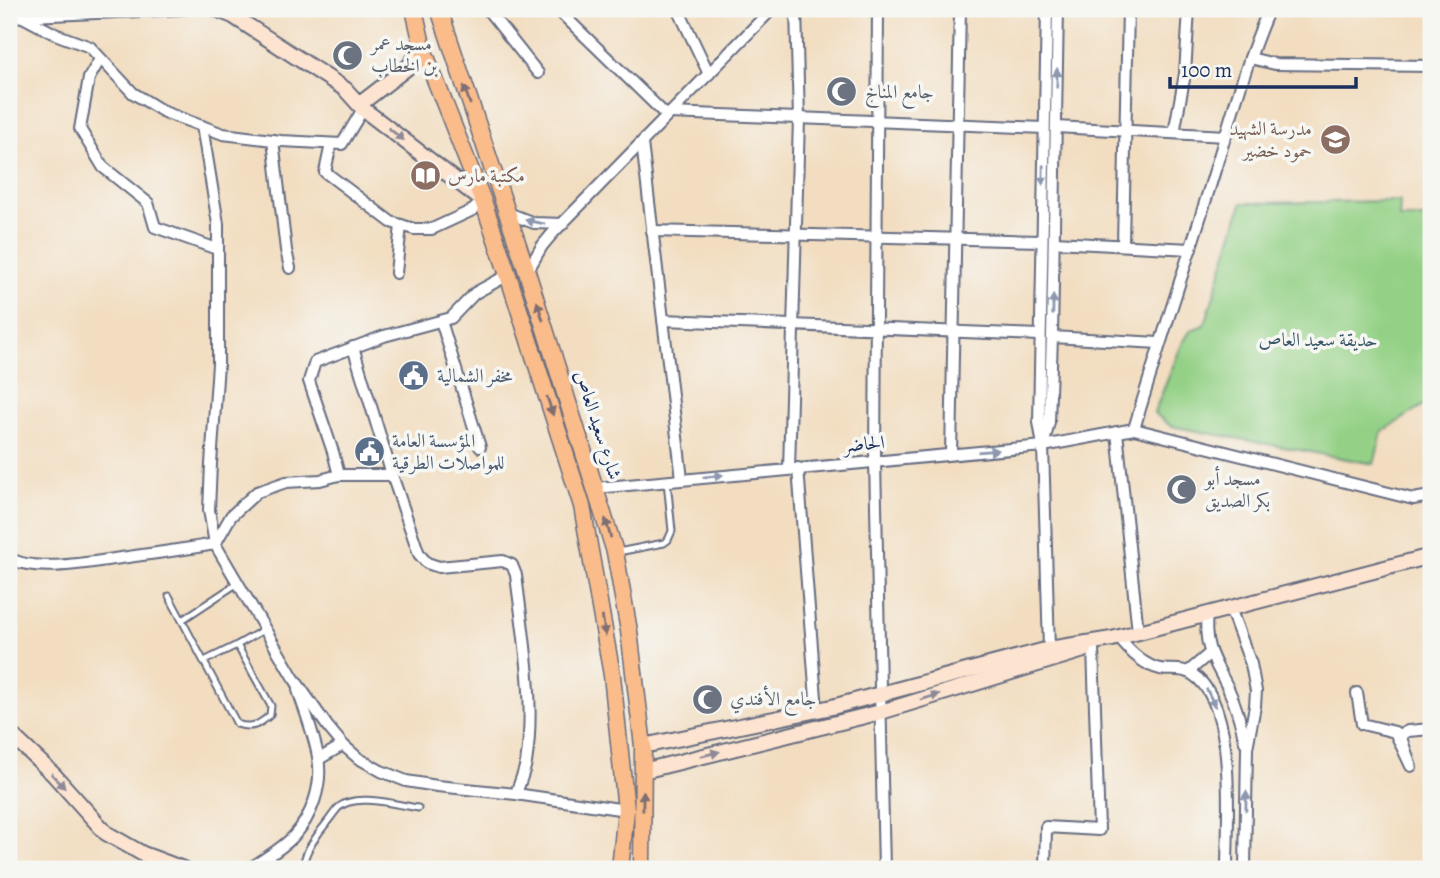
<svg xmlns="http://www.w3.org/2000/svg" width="1440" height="878" font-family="Alegreya,Amiri,serif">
	<rect width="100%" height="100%" fill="#f6f6f2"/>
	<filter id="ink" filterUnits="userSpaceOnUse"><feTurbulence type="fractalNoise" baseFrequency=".0143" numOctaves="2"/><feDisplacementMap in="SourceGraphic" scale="14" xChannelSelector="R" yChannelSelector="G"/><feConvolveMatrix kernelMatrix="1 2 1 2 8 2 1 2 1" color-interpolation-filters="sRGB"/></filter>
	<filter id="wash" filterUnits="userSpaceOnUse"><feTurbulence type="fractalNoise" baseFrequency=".00686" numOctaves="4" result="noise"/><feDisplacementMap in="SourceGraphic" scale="28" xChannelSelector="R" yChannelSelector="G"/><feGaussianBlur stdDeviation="1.57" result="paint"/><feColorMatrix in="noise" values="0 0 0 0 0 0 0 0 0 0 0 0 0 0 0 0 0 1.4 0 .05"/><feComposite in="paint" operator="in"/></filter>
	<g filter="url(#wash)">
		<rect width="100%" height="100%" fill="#f2ddc0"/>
		<polygon fill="#94d186" stroke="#588072" stroke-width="2" points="1400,201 1399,218 1431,218 1431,400 1382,432 1374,464 1171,426 1154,413 1182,344 1191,330 1204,325 1207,318 1242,203"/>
	</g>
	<g filter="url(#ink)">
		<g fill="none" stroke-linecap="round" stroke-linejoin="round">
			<defs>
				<g id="lane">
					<polyline points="618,552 664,543 668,540 672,531 667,481"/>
					<path d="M169,596L237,724C251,729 259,725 270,715L271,706L237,645L265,629"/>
					<polyline points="182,620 238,583"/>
					<polyline points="204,661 237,645"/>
					<path d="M303,869C304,853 312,843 321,830C327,823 332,815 338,808C354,792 398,805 418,808"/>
				</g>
				<g id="street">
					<polyline points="487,9 538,73"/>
					<polyline points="557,9 667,116"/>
					<polyline points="678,9 709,74"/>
					<polyline points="878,9 875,461 884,869"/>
					<polyline points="1047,9 1039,422 1043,446 1049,649"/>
					<polyline points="21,16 55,34 90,47 133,93 164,112 223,134 281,141 342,144 363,109"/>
					<polyline points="9,17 184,9"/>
					<polyline points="1250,58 1275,64 1431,66"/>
					<polyline points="100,59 89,78 80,129 103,167 148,203 155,227 217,249"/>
					<polyline points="670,113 1044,128"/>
					<polyline points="202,126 218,224 218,364 211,464 209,510 215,544 293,677 328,727 343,745 358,758 381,771 406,781 437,786 516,794 626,810"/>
					<polyline points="1056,127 1226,136"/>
					<polyline points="1174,133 1185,74 1189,9"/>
					<polyline points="273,140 286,250 290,268"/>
					<polyline points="642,143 682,479"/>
					<polyline points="331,144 325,172 391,222 414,229 432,229 473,210 483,201"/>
					<polyline points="508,213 534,223 563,224"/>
					<polyline points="652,231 1041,241"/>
					<polyline points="1054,242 1191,249"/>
					<polyline points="1123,244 1128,9"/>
					<polyline points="527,272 542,246 552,234 772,9"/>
					<polyline points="396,273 401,225"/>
					<polyline points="663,320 1040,335"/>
					<polyline points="441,321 480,447"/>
					<polyline points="1052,337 1159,343"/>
					<path d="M1134,429C1157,351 1183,274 1207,196C1227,133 1243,69 1269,9"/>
					<polyline points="1117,432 1138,632"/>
					<polyline points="1044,443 1049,422 1052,337 1058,9"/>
					<polyline points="951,454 960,9"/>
					<polyline points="798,468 817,711"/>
					<polyline points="789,469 799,119 796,9"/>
					<polyline points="339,475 392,475 353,347"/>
					<path d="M392,475L419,554L427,563L439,567L503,561L512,565L516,575C523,635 536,702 526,763C524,773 519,784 516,794"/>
					<polyline points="596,488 1043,446 1134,429 1413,499 1431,496"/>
					<path d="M9,558C37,574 96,561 128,557C157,553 186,549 215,544L231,516L257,492L286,482L320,480L339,475L333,452L309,381L315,362L384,336L451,318L475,293L508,275"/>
					<polyline points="1230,608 1251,664 1256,691 1255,706 1247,748 1245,869"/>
					<path d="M1207,614C1203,647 1214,660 1228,688C1236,705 1241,723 1245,742"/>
					<path d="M1118,637C1129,651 1143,665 1160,669C1171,671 1183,668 1192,674C1238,703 1227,821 1227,869"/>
					<polyline points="1188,672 1210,653"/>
					<polyline points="1357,693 1362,724 1395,732 1411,766 1400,735 1408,731 1431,729"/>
					<polyline points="319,759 343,745"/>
					<path d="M249,869C264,859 280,850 293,837C312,817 323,785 318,757C314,734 305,712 298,690"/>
					<polyline points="1045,869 1046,827 1099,830 1093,647"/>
				</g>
				<g id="secondary">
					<polyline points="216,9 233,16 345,89 363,109 483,201"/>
					<polyline points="360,104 408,67 423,49"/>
					<polyline points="9,734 16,739 54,775 106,833 143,854 183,869"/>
					<polyline points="643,746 832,707 1049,649 1112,639 1431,556"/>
					<polyline points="643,771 881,712 1084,650"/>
				</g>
				<g id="primary">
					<polyline points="414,9 423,49 483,201 508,275 582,506 612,675 626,810 620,869"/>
					<polyline points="439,9 527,272 615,552 629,631 643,746 642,869"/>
				</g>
			</defs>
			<use href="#lane" stroke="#666c80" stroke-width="9"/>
			<use href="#street" stroke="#666c80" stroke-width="14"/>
			<use href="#secondary" stroke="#666c80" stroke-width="18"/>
			<use href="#primary" stroke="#666c80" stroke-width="19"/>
			<use href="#lane" stroke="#fff" stroke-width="5"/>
			<use href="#street" stroke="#fff" stroke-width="10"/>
			<use href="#secondary" stroke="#fde4d0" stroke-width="14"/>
			<use href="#primary" stroke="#f9bc8a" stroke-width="16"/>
		</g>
		<defs><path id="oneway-solid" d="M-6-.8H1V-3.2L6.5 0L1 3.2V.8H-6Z" transform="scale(1.75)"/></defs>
		<g fill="#8d97ae">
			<use href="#oneway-solid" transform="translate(1057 78) rotate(-89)"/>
			<use href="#oneway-solid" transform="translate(1043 175) rotate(91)"/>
			<use href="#oneway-solid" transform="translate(535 222) rotate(-169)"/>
			<use href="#oneway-solid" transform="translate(1053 305) rotate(-89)"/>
			<use href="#oneway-solid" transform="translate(988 451) rotate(-5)"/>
			<use href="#oneway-solid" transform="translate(713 476) rotate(-6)"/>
			<use href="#oneway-solid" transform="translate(1211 698) rotate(63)"/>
			<use href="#oneway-solid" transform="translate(1246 801) rotate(-89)"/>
		</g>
		<g fill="#7f6e72">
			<use href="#oneway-solid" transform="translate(467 95) rotate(-109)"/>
			<use href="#oneway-solid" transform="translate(540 311) rotate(-108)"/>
			<use href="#oneway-solid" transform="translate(550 406) rotate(72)"/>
			<use href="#oneway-solid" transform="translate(608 528) rotate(-106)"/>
			<use href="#oneway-solid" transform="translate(604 626) rotate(80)"/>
			<use href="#oneway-solid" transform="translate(643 801) rotate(-89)"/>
		</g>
		<g fill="#8c8a97">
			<use href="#oneway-solid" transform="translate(396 134) rotate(38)"/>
			<use href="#oneway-solid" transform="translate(930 697) rotate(-17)"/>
			<use href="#oneway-solid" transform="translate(710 754) rotate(-14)"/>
			<use href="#oneway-solid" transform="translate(58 781) rotate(47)"/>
		</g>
	</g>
	<defs>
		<symbol id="mosque-disc" viewBox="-11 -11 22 22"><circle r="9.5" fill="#6b7280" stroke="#f6f6f2"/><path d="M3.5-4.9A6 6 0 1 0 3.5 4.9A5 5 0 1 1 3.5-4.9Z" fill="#fff"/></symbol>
		<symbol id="school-disc" viewBox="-11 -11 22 22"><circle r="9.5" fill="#8d6e63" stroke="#f6f6f2"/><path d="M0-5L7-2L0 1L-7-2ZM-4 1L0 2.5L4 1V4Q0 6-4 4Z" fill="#fff"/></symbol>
		<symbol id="library-disc" viewBox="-11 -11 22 22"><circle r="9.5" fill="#8d6e63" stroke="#f6f6f2"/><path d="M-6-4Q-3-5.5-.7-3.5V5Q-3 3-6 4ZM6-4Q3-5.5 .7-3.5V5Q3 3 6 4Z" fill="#fff"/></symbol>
		<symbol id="civic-disc" viewBox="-11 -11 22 22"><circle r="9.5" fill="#5c6f8a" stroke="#f6f6f2"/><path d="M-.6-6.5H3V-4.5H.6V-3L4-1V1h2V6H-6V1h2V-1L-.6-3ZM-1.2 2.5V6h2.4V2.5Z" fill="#fff"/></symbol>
	</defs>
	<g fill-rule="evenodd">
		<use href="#mosque-disc" x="330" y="38" width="35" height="35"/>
		<use href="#mosque-disc" x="824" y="74" width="35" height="35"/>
		<use href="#school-disc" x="1318" y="122" width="35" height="35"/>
		<use href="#library-disc" x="408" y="158" width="35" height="35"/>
		<use href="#civic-disc" x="396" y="358" width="35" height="35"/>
		<use href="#civic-disc" x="352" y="434" width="35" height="35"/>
		<use href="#mosque-disc" x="1164" y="472" width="35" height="35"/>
		<use href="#mosque-disc" x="690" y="682" width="35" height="35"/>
	</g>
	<g text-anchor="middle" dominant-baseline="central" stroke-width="7" stroke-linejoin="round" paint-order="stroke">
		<g font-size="19" fill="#5b616d" stroke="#f6f6f2" text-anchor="start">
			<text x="371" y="44">مسجد عمر<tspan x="371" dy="22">بن الخطاب</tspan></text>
			<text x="865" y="92">جامع المناخ</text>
			<text x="1205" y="479">مسجد أبو<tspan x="1205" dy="22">بكر الصديق</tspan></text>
			<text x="730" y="699">جامع الأفندي</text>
		</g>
		<g font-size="19" fill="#785e54" stroke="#f6f6f2" text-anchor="end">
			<text x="1312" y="129">مدرسة الشهيد<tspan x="1312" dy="22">حمود خضير</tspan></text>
			<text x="448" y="176" text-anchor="start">مكتبة مارس</text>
		</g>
		<g font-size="19" fill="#395868" stroke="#f6f6f2">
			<text x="1318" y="340">حديقة سعيد العاص</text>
		</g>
		<g font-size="19" fill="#4e5e75" stroke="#f6f6f2" text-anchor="start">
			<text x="437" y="376">مخفر الشمالية</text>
			<text x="392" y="441">المؤسسة العامة<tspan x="392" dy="22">للمواصلات الطرقية</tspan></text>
		</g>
		<g font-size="19" fill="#1b2f5e" stroke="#f6f6f2">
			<text transform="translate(598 425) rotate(72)">شارع سعيد العاص</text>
			<text transform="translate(864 444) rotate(-5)">الحاضر</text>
		</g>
	</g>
	<rect width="1440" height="878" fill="none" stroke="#f6f6f2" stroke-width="35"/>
	<path d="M1170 77v10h186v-10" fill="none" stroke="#1b2f5e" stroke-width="3.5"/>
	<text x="1181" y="77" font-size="21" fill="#1b2f5e" stroke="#f6f6f2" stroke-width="5" paint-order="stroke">100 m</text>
</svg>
